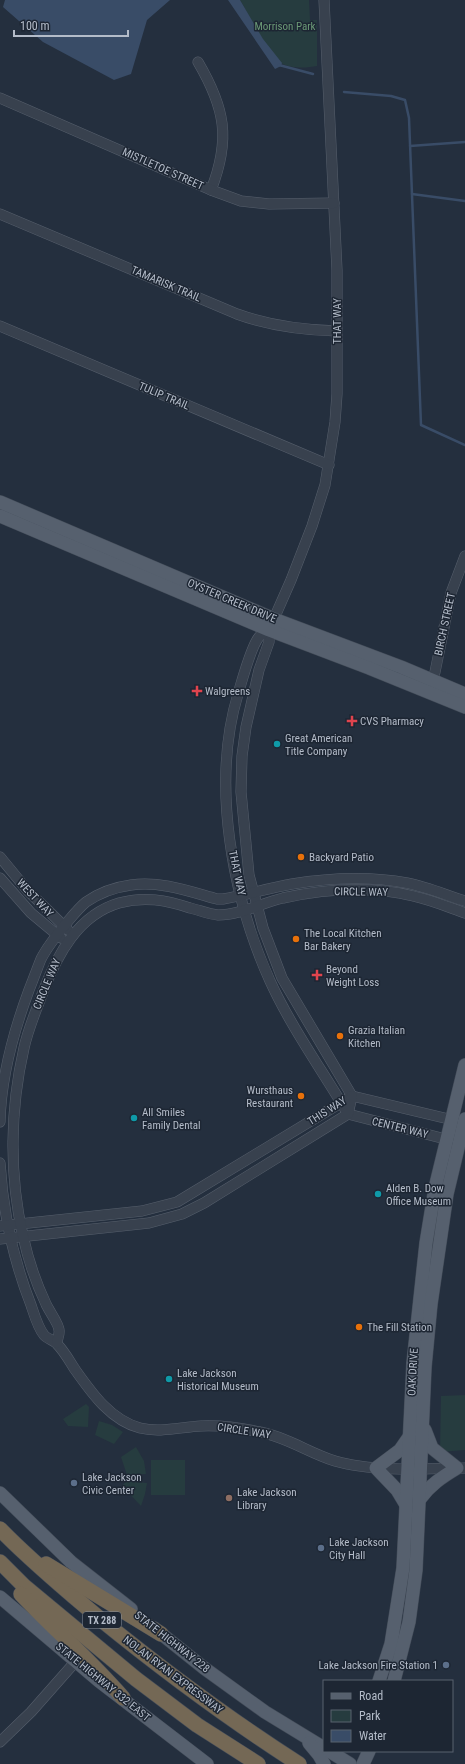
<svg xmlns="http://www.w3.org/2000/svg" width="465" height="1764" font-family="'Roboto Condensed',sans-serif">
	<rect width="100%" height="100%" fill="#242f3e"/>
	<g fill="#263c3f">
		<path d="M240,0H309L310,20H317V66C307,68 291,69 281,63C268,53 249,15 240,0Z"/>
		<polygon points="465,1395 465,1450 440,1452 441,1396"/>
		<polygon points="86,1404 89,1407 88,1427 68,1426 63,1419"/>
		<polygon points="99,1421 112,1425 123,1432 114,1444 95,1435"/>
		<polygon points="136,1447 144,1461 146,1474 127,1475 121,1457"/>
		<rect x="151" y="1460" width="34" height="35"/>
		<polygon points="126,1481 147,1483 145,1494 141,1506 122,1486"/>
	</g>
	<g fill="#394c67">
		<polygon points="5,0 170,0 147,20 131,74 114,80 43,42 3,7"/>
		<polygon points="228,0 240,0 263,39 282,63 281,66 275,69"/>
	</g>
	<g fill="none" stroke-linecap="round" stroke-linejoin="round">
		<g stroke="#394c67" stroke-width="2.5">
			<polyline points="279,65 313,74"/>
			<polyline points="344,92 391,96 405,100 409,118 421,425 465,445"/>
			<polyline points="410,146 465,142"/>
			<polyline points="412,194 465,201"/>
		</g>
		<defs>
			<g id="minor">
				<polyline points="324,0 337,270 337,394 335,422 325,485 312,526 291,580 269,630 269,642 259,670 246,727 242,756 241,792 249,875 263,928 282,978 352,1096"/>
				<path d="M198,62C225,108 231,139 211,190"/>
				<polyline points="0,98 211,190 241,201 269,204 334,203"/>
				<path d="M0,214L237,314C270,326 302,330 337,331"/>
				<polyline points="0,326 329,465"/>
				<path d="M269,630C266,632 261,634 259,637C251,646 242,681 238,694C211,783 232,897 270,981C291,1027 322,1070 348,1114L453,1141"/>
				<polyline points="430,686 435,672 451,593 465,556"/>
				<polyline points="0,857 28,891 68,930"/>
				<polyline points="0,878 31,913 61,938"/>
				<polyline points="352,1096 457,1121"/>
				<path d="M0,1122C1,1076 13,1033 29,990C33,980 37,969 41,959C48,945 59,932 69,920C74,914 80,907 86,902C99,893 116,887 131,885C161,881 188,891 217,899H223C246,895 269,888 292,884C329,878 369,876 407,883C427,887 446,895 465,901"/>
				<path d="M0,1163C3,1212 13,1259 31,1305C34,1314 38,1328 44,1335C47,1339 54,1340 57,1344C64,1351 69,1360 74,1368C91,1392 110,1420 140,1428C160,1433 181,1427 201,1426C221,1425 241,1428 260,1432C287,1437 309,1453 335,1461C372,1472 426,1469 465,1468"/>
				<polyline points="0,1226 142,1211 177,1202 347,1099"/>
				<polyline points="0,1239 149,1223 182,1214 204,1203 348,1114 352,1096"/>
				<path d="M57,1343C57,1339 60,1334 59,1330C59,1324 49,1311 46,1304C36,1283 28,1259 23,1236C9,1175 10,1109 24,1048C28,1029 36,1011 43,992C57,955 78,915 119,903C144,896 166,900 190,908C199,910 208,914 218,915C240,915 262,903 283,898C325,889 372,886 413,896C431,900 448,907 465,913"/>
				<polyline points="0,1742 31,1712 76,1661"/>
			</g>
			<g id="major">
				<polyline points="0,502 274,619 401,667 465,694"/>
				<polyline points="0,516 269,630 369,668 465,707"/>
				<polyline points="0,1493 71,1562 131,1609"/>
				<path d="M420,1499C430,1485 442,1477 457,1468L432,1448L425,1430"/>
				<polyline points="406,1505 397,1490 376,1468 400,1450 409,1437"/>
				<polyline points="0,1597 99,1681 207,1764"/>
				<polyline points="154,1628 204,1668 265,1712 324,1748"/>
				<polyline points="379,1681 391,1644 403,1568 413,1363 426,1243 435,1188 465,1065"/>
				<polyline points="394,1681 409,1622 416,1570 425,1367 431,1304 447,1194 465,1119"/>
				<polyline points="309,1743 319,1755 324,1764"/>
				<polyline points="329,1751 350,1764"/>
				<polyline points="363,1764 369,1751"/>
			</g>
			<g id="highway">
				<path d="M0,1529C31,1561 65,1589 99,1618C163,1670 230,1720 299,1764"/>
				<polyline points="0,1562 24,1586 136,1679 197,1725 258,1764"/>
				<polyline points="46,1564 161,1634"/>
				<path d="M21,1594C54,1629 91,1661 123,1698"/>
			</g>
		</defs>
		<use href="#minor" stroke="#565f6c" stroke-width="11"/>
		<use href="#major" stroke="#414a57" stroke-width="14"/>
		<use href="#highway" stroke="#434c59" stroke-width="16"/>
		<use href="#minor" stroke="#38414e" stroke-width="10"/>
		<use href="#major" stroke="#56606e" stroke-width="13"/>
		<use href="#highway" stroke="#746855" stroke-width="15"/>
	</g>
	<g fill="#e0444e" stroke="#1d2633" stroke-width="1.5">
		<path d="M195 685h4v4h4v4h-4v4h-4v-4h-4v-4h4z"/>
		<path d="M350 715h4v4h4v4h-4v4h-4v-4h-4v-4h4z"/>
		<path d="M315 969h4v4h4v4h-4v4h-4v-4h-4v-4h4z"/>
	</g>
	<g fill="#0f9aa8" stroke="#1d2633" stroke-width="1.5">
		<circle cx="277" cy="744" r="4"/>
		<circle cx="134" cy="1118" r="4"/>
		<circle cx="378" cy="1194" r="4"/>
		<circle cx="169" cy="1379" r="4"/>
	</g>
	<g fill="#e8710a" stroke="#1d2633" stroke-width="1.5">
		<circle cx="301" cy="857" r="4"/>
		<circle cx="296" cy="939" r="4"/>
		<circle cx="340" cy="1036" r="4"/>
		<circle cx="301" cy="1096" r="4"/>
		<circle cx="359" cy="1327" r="4"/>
	</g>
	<g fill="#5c6f8a" stroke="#1d2633" stroke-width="1.5">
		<circle cx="74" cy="1483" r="4"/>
		<circle cx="321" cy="1548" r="4"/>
		<circle cx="446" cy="1665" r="4"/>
	</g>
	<circle fill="#8d6e63" stroke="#1d2633" stroke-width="1.5" cx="229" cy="1498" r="4"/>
	<g text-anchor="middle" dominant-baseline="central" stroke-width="3" stroke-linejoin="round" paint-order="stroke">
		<rect fill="#1d2633" stroke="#878f9c" stroke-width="1" x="83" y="1612" width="38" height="16" rx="3"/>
		<g font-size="10" font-weight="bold" fill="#b4bcc9">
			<text x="102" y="1620">TX 288</text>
		</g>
		<g font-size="11" fill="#6b9a76" stroke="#1d2633">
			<text x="285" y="26">Morrison Park</text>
		</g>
		<g font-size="11" fill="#b4bcc9" stroke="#1d2633">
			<text transform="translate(163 169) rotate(24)">MISTLETOE STREET</text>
			<text transform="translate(166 284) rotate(23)">TAMARISK TRAIL</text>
			<text transform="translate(337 321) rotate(-90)">THAT WAY</text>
			<text transform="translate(164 396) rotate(23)">TULIP TRAIL</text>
			<text transform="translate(232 601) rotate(23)">OYSTER CREEK DRIVE</text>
			<text transform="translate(445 624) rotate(-78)">BIRCH STREET</text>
			<text transform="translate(237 873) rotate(78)">THAT WAY</text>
			<text transform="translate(361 892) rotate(1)">CIRCLE WAY</text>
			<text transform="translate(35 898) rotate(47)">WEST WAY</text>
			<text transform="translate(47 984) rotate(-67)">CIRCLE WAY</text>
			<text transform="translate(327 1111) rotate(-32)">THIS WAY</text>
			<text transform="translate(400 1128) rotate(14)">CENTER WAY</text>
			<text transform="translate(413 1372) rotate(-87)">OAK DRIVE</text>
			<text transform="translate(244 1431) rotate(9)">CIRCLE WAY</text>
			<text transform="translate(172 1642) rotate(38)">STATE HIGHWAY 228</text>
			<text transform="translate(173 1675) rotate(37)">NOLAN RYAN EXPRESSWAY</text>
			<text transform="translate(103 1682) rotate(39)">STATE HIGHWAY 332 EAST</text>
		</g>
		<g font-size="11" fill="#b4bcc9" stroke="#1d2633" text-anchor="start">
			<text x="205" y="691">Walgreens</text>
			<text x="360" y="721">CVS Pharmacy</text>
			<text x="285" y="738">Great American<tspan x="285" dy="13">Title Company</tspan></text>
			<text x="309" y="857">Backyard Patio</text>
			<text x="304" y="933">The Local Kitchen<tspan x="304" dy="13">Bar Bakery</tspan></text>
			<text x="326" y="969">Beyond<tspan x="326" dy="13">Weight Loss</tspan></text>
			<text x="348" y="1030">Grazia Italian<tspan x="348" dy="13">Kitchen</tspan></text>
			<text x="293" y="1090" text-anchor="end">Wursthaus<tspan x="293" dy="13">Restaurant</tspan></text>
			<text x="142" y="1112">All Smiles<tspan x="142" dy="13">Family Dental</tspan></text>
			<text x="386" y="1188">Alden B. Dow<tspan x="386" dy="13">Office Museum</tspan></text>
			<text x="367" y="1327">The Fill Station</text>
			<text x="177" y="1373">Lake Jackson<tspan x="177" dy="13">Historical Museum</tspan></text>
			<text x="82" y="1477">Lake Jackson<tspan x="82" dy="13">Civic Center</tspan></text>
			<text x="237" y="1492">Lake Jackson<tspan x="237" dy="13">Library</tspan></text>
			<text x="329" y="1542">Lake Jackson<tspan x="329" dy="13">City Hall</tspan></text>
			<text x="438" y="1665" text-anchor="end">Lake Jackson Fire Station 1</text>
		</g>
	</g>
	<rect x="323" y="1680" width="130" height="72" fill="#1d2633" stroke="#59626f"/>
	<rect x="331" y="1693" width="20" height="6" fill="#56606e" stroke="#59626f"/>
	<text x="359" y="1700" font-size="12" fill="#b4bcc9">Road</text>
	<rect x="331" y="1710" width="20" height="12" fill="#263c3f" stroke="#59626f"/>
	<text x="359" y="1720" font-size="12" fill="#b4bcc9">Park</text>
	<rect x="331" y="1730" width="20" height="12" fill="#394c67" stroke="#59626f"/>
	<text x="359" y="1740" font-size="12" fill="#b4bcc9">Water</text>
	<path d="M14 30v6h114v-6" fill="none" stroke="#b4bcc9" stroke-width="2"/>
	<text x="20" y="30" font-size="12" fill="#b4bcc9" stroke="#1d2633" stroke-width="3" paint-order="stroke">100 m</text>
</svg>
